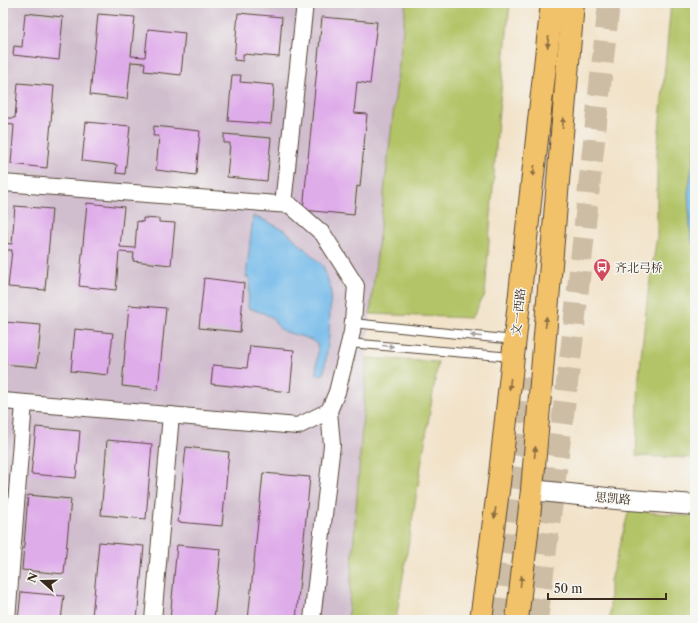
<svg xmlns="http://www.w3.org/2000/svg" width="698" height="623" font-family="'Libre Caslon Text','Noto Serif SC',serif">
	<rect width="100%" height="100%" fill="#f6f6f2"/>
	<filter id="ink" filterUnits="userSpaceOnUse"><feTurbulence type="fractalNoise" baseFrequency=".025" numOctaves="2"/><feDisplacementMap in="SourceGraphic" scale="8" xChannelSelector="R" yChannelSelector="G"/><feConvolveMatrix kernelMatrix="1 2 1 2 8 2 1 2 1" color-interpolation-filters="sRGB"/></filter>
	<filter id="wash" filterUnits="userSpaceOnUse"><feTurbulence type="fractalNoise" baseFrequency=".012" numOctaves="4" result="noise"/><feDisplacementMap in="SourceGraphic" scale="16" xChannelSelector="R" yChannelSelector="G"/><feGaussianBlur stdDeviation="0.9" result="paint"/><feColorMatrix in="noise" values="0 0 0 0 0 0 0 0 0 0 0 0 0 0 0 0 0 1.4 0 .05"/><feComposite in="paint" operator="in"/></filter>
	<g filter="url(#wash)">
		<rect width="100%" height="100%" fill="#f2e2c7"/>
		<polygon fill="#d0bdcd" points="3,3 406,3 370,314 348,620 3,620"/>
		<g fill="#b3c467" stroke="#777742">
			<polygon points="406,3 510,3 498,120 485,295 471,318 370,314"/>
			<polygon points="671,3 695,3 695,150 688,193 691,239 695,249 695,458 636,456 639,376 648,293 657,237 657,153"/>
			<polygon points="367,358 438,362 396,620 348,620"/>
			<polygon points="629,510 695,517 695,620 610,620 610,581"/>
		</g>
		<g fill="#72b9ea" stroke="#567284">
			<polygon points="695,150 695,249 691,239 688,193"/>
			<path d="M253,216L266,221L286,231L323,266L331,289L329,336L324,374L320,375L316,373C316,366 319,350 317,345C314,338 293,335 286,332C278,329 276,323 271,317C267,314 252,309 248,308L250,278L246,277Z"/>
		</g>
		<g id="blocks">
			<g fill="#dfacea">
				<polygon points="25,13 63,17 59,60 13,55 14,46 22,47"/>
				<polygon points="238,13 282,17 279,57 243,54 243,61 234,60"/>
				<polygon points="98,14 135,17 131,56 145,57 148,29 185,33 181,75 144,71 145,63 131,62 127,99 90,95"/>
				<polygon points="322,17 377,22 370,84 357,82 354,113 367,114 360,187 357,186 354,215 303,210"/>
				<polygon points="232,75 241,75 240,82 274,85 271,124 228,121"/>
				<polygon points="18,83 54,86 47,168 11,164 14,125 3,124 3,118 15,118"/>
				<polygon points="86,122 130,126 125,174 116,173 117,165 82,161"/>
				<polygon points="154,126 200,131 196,175 156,170 159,136 153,136"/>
				<polygon points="224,134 271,138 267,181 227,177 230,143 224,143"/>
				<polygon points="87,203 124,207 120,247 135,248 137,221 143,222 143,218 159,219 159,222 175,223 171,265 133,261 134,253 119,252 116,290 79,286"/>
				<polygon points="15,206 52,209 45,290 8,287 12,250 3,250 3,243 12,244"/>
				<polygon points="204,278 244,283 240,332 199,328"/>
				<polygon points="129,305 166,308 158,390 122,386"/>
				<polygon points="4,322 41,325 37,367 3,364 3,336"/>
				<polygon points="75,329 113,333 108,375 71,371"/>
				<polygon points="250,346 294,350 290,392 211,384 213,365 247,368"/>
				<polygon points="36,427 80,431 76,478 31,474"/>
				<polygon points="107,440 152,444 146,519 101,515"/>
				<polygon points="186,447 229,452 222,526 178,522"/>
				<polygon points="263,473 310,477 296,620 248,620"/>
				<polygon points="28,495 71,499 64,574 22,570"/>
				<polygon points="99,542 144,546 137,620 92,617"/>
				<polygon points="177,545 221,549 214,620 170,620"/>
				<polygon points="21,592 64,596 61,620 18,620"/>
			</g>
		</g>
	</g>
	<g filter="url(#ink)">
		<use href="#blocks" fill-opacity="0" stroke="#564637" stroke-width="1"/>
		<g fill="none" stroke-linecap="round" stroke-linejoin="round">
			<g stroke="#cdbda5" stroke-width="22" stroke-dasharray="22 11" stroke-linecap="butt">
				<polyline points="501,620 532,378"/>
				<polyline points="537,620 572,344 609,3"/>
			</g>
			<defs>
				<g id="service">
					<polyline points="353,323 514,340"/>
					<polyline points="349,343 512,357"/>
				</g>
				<g id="minor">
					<polyline points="3,183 290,205 323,234 356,286 352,332 337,392 329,411 298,426 3,401"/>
					<polyline points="283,204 305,3"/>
					<polyline points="7,620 24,403"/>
					<polyline points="153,620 171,415"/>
					<polyline points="312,620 332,445 329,411"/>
				</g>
				<polyline id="tertiary" points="532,490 616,499 695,505"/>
				<g id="primary">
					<polyline points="481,620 499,483 552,3"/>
					<polyline points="517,620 532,490 573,3"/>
				</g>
			</defs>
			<use href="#service" stroke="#564637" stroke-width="10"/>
			<use href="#minor" stroke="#564637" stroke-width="18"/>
			<use href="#tertiary" stroke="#564637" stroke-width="22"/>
			<use href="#primary" stroke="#564637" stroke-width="24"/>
			<use href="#service" stroke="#fff" stroke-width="8"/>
			<use href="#minor" stroke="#fff" stroke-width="16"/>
			<use href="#tertiary" stroke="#fff" stroke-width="20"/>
			<use href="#primary" stroke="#f2c26a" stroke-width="22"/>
		</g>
		<defs><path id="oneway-solid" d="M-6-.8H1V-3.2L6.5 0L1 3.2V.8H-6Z"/></defs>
		<g fill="#8d6e40">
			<use href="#oneway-solid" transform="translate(548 42) rotate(96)"/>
			<use href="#oneway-solid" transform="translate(563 123) rotate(-85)"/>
			<use href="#oneway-solid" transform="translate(534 171) rotate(96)"/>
			<use href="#oneway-solid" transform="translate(546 322) rotate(-85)"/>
			<use href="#oneway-solid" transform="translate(510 384) rotate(96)"/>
			<use href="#oneway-solid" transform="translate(535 452) rotate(-85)"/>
			<use href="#oneway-solid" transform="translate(495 513) rotate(97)"/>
			<use href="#oneway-solid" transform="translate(521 581) rotate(-84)"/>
		</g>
		<g fill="#a79f9a">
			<use href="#oneway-solid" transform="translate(476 336) rotate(-174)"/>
			<use href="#oneway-solid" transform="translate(388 346) rotate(5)"/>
		</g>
	</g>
	<defs>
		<symbol id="bus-pin" viewBox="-11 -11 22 30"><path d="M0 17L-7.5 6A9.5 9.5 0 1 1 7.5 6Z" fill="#d1495b" stroke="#f6f6f2"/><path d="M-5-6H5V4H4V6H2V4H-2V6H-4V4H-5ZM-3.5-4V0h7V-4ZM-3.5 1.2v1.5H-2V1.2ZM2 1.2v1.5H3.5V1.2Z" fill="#fff"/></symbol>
	</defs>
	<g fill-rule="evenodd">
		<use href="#bus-pin" x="592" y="257" width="20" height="27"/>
	</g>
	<g text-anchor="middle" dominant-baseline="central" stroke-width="3" stroke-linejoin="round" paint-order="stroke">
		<g font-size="12" fill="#3b2a1e" stroke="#f6f6f2" text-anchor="start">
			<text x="615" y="267">齐北弓桥</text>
		</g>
		<g font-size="12" fill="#3b2a1e" stroke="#f6f6f2">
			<text transform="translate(518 312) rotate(-84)">文一西路</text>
			<text transform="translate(613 498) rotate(5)">思凯路</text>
		</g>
	</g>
	<rect width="698" height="623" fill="none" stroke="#f6f6f2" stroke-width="16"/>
	<g transform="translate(42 581) rotate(290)" stroke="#f6f6f2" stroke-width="3" paint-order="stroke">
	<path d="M0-3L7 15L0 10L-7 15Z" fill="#3b2a1e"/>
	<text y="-6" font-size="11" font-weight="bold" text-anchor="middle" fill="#3b2a1e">N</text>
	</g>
	<path d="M548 593v6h118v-6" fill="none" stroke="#3b2a1e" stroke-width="2"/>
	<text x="554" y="593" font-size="12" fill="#3b2a1e" stroke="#f6f6f2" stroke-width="3" paint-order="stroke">50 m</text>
</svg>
